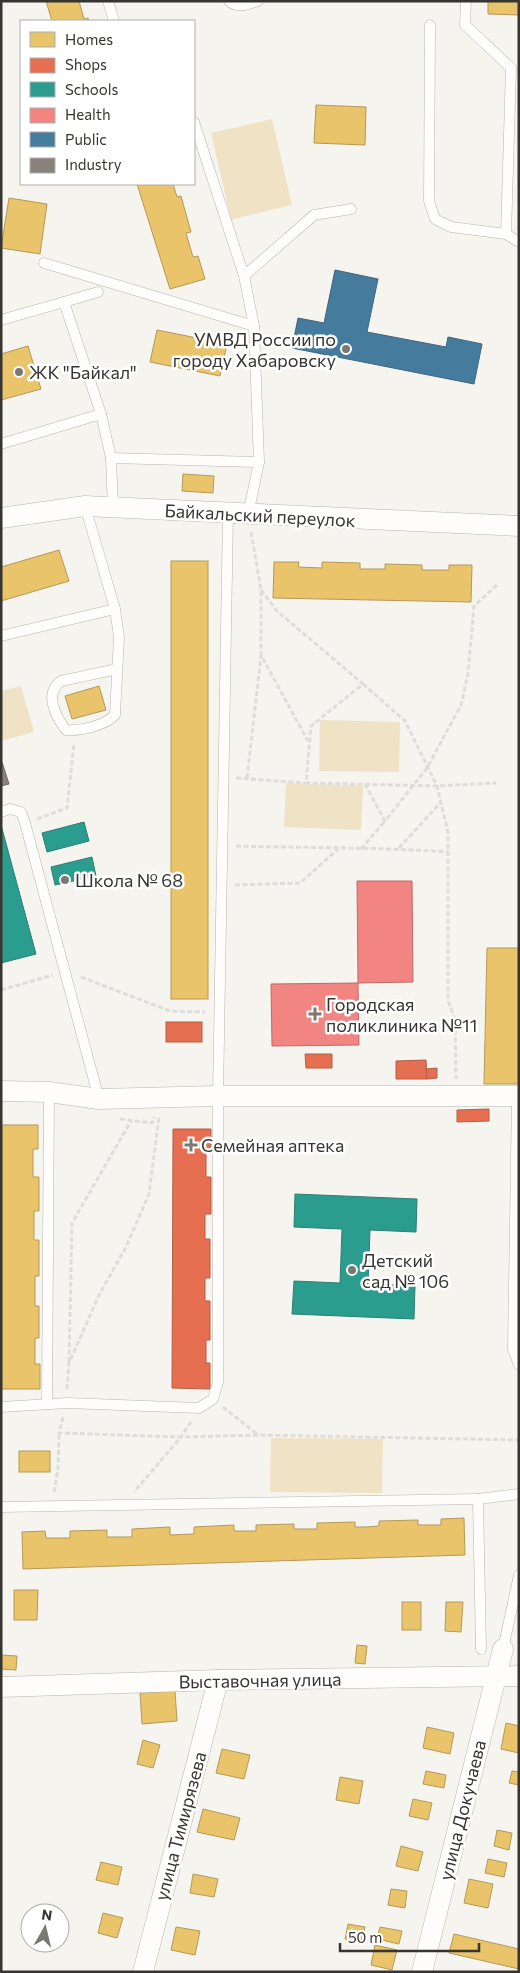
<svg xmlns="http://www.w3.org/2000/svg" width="520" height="1973" font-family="Commissioner,sans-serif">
	<rect width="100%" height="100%" fill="#f6f4ee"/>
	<g fill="#f0e3c5">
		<polygon points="272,119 292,205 231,220 211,133"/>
		<polygon points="21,686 34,732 1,741 1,691"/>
		<polygon points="320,720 400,722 399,772 319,771"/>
		<polygon points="286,783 363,786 361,830 284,827"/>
		<polygon points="271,1438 383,1439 382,1493 270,1492"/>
	</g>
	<g fill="#e9c46a" stroke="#b49959">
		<polygon points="46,1 79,1 84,19 88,18 89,21 52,21"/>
		<polygon points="488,1 519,1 519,15 488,14"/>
		<polygon points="316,105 366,107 365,145 314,143"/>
		<polygon points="137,184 173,184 177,197 181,196 191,232 186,233 193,257 198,256 205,279 170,289"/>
		<polygon points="9,198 47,204 40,254 1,248"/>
		<polygon points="157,330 227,344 220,376 150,362"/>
		<polygon points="28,346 41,389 1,400 1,354"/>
		<polygon points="183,474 214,476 213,493 182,491"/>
		<polygon points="59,550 69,581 1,601 1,567"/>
		<rect x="171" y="561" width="37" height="438"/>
		<polygon points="274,562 299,562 298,567 322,568 322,562 360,563 360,569 385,569 385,564 422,565 422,570 449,570 449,565 472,565 471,602 273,598"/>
		<polygon points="99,686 106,710 72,719 65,696"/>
		<polygon points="487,948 519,948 519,1084 484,1084"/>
		<polygon points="1,1125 38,1125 38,1149 33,1149 33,1177 39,1177 39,1211 34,1211 34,1240 39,1240 39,1276 35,1276 35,1306 39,1306 39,1338 35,1338 35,1364 40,1364 40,1389 1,1389"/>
		<rect x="19" y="1451" width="31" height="21"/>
		<polygon points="464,1518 465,1555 23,1569 22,1532 45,1531 46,1538 70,1538 70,1531 107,1530 107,1537 132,1537 132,1529 170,1527 170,1535 194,1534 194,1527 234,1525 234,1531 256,1531 256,1525 294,1524 294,1529 317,1529 317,1523 355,1522 355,1527 366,1527 379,1526 379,1521 418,1520 418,1525 441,1525 441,1519"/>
		<polygon points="14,1590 38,1590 37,1620 14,1620"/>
		<rect x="402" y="1602" width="19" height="28"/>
		<polygon points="446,1602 463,1602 461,1632 445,1631"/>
		<polygon points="357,1645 367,1646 365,1664 355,1663"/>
		<polygon points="1,1655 17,1656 16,1670 1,1669"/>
		<polygon points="175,1691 177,1721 142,1724 140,1693"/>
		<polygon points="506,1723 519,1726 519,1753 501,1749"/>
		<polygon points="427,1727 454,1733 450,1754 423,1748"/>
		<polygon points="143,1740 160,1745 153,1768 137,1764"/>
		<polygon points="222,1749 250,1755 244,1779 216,1773"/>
		<polygon points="426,1771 446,1775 444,1788 423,1784"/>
		<polygon points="512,1771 519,1772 519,1785 509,1783"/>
		<polygon points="340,1777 363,1781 359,1804 336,1800"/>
		<polygon points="413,1799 432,1803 428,1820 409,1816"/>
		<polygon points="203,1809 240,1818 234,1840 197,1832"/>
		<polygon points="497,1830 512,1833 509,1850 494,1846"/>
		<polygon points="401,1846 423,1852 418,1871 396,1866"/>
		<polygon points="488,1859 507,1863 504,1877 485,1873"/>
		<polygon points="101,1862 122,1867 118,1885 96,1880"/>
		<polygon points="193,1874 218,1879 214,1897 190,1893"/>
		<polygon points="469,1879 493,1884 488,1908 464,1903"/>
		<polygon points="391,1889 407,1891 405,1908 388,1905"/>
		<polygon points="103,1913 123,1918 117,1938 98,1933"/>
		<polygon points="348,1924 365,1927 362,1942 345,1939"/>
		<polygon points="176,1927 200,1931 195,1955 171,1950"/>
		<polygon points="380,1927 402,1931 399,1944 377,1939"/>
		<polygon points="454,1934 519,1949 519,1969 449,1953"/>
		<polygon points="375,1945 397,1950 392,1970 371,1965"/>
	</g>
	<g fill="#e76f51" stroke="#b25e47">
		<rect x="166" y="1022" width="36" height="20"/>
		<polygon points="305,1054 332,1054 332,1068 306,1068"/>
		<polygon points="426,1060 427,1079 396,1079 396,1061"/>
		<polygon points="437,1068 437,1078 427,1079 426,1069"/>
		<polygon points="489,1109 489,1121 457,1122 457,1110"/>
		<polygon points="173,1129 211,1129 211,1152 206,1152 206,1177 211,1177 211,1214 205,1214 205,1239 210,1239 210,1278 205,1278 205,1301 210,1301 210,1340 206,1340 206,1363 210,1363 210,1389 172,1388"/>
	</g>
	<g fill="#2a9d8f" stroke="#2e7e73">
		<polygon points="84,822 89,841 47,852 42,833"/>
		<polygon points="1,825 36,954 1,963"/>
		<polygon points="92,857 96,876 55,885 51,867"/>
		<polygon points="295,1194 417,1199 416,1232 370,1230 368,1284 415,1286 414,1319 292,1314 294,1281 340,1283 342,1229 294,1227"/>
	</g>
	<g fill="#f28482" stroke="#ba6c6a">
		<polygon points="357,881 412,881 413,982 358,983"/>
		<polygon points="358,983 359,1045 272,1046 271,984"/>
	</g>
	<polygon fill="#457b9d" stroke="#41667d" points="335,270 378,279 367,332 446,347 448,337 482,344 474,384 292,348 298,318 324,323"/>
	<polygon fill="#8a817c" stroke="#716a66" points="2,762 9,784 1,786 1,763"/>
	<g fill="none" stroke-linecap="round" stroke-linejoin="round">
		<defs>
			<g id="lane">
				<polyline points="108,1 114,21"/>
				<path d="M229,1C237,9 249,4 258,1"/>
				<polyline points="466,1 465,25 511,68 506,234 519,242"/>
				<polyline points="430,25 429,201 435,219 451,227 506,234"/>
				<polyline points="194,122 244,276 254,326 259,462 248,515"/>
				<polyline points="44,263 254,326"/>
				<polyline points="244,276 314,215 351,209"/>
				<polyline points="64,302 98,292"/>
				<polyline points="1,320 64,302 101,414 111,458 113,508"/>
				<polyline points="1,444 101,414"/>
				<polyline points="111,458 259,462"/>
				<path d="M115,609L119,637L115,715C104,726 81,731 66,730C55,716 44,693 61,681L117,669"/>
				<polyline points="1,636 115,609 85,506"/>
				<polyline points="1,812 10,809 21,812 25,823 99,1099"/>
				<polyline points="517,1096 513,1349 519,1365"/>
				<polyline points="47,1404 49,1092"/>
				<polyline points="1,1407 67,1403 199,1408 213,1399 218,1382 218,1096 228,514"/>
				<polyline points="478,1499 519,1494"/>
				<polyline points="1,1507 478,1499 481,1649"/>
				<polyline points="503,1649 519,1575"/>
			</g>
			<g id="street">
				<polyline points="1,518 85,506 519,526"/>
				<polyline points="1,1091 49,1092 99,1099 218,1096 519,1096"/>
				<polyline points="1,1687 218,1680 519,1676"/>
				<polyline points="143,1972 218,1680"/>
				<polyline points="422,1972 503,1649"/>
			</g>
		</defs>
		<use href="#lane" stroke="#b7b5b1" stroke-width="11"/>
		<use href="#street" stroke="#b7b5b1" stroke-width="21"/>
		<g stroke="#dddddb" stroke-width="3" stroke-dasharray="5 2.5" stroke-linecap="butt">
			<polyline points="251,532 261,590 261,655 309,743"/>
			<polyline points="261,590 277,611 363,684 311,726 306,783 437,786 496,783"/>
			<polyline points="363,684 405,721 437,786 448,832 448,1001 455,1019 456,1079"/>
			<polyline points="236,778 306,783"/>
			<polyline points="247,778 261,656"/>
			<polyline points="365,784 385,821 427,768 461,705 468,674 474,606 497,585"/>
			<polyline points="37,819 67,808 74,744"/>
			<path d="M236,846C307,848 378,847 449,852"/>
			<polyline points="399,848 441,802"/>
			<polyline points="361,849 385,821"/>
			<polyline points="235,885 300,883 338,849"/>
			<polyline points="81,977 170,1011 205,1012"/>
			<polyline points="1,990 53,975"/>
			<polyline points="120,1119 152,1123 155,1117"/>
			<polyline points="69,1362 72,1223 131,1121"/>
			<polyline points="67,1389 69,1363 99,1295 126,1247 149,1194 159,1117"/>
			<polyline points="223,1407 257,1434"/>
			<polyline points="63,1417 59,1433 181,1437 134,1492"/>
			<polyline points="191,1422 181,1437 258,1435 519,1440"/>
			<polyline points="54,1492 58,1469 59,1433"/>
		</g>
		<use href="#lane" stroke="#fefdfc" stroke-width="10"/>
		<use href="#street" stroke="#fefdfc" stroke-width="20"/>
	</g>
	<g fill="#7a7873" stroke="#fff" stroke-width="2">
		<circle cx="346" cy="349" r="5"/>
		<circle cx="19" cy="372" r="5"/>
		<circle cx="65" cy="880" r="5"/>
		<path d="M312.5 1006.5h5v5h5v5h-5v5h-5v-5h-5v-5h5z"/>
		<path d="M188.5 1137.5h5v5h5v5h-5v5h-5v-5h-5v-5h5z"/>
		<circle cx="352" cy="1270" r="5"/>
	</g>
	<g text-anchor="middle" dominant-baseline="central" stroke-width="5" stroke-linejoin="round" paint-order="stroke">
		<g font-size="18" fill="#373531" stroke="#fff" text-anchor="start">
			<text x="336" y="339" text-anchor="end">УМВД России по<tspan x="336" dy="21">городу Хабаровску</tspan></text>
			<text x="29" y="372">ЖК "Байкал"</text>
			<text x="75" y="880">Школа № 68</text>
			<text x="326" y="1004">Городская<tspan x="326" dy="21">поликлиника №11</tspan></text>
			<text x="201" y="1145">Семейная аптека</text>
			<text x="362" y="1260">Детский<tspan x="362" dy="21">сад № 106</tspan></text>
		</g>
		<g font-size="18" fill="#373531" stroke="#fff">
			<text transform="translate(260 515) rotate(3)">Байкальский переулок</text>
			<text transform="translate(260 1680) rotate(-1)">Выставочная улица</text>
			<text transform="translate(462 1810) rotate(-76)">улица Докучаева</text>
			<text transform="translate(180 1826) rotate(-75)">улица Тимирязева</text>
		</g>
	</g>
	<rect width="520" height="1973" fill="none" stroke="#373531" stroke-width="5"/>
	<rect x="20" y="20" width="175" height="165" fill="#ffffff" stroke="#afaead"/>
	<rect x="30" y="32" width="25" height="15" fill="#e9c46a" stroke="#afaead"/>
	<text x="65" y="45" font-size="15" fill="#373531">Homes</text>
	<rect x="30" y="58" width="25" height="15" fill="#e76f51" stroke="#afaead"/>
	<text x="65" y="70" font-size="15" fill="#373531">Shops</text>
	<rect x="30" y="82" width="25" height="15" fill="#2a9d8f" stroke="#afaead"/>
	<text x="65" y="95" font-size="15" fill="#373531">Schools</text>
	<rect x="30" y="108" width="25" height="15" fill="#f28482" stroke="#afaead"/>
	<text x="65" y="120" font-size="15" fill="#373531">Health</text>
	<rect x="30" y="132" width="25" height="15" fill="#457b9d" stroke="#afaead"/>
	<text x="65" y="145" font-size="15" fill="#373531">Public</text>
	<rect x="30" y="158" width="25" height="15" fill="#8a817c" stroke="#afaead"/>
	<text x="65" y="170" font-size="15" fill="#373531">Industry</text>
	<g transform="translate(45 1928) rotate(8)"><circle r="24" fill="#ffffff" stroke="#afaead"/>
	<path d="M0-4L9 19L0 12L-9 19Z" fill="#7a7873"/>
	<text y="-8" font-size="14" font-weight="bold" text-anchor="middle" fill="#373531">N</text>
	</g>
	<path d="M340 1943v8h139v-8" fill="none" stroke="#373531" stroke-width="2.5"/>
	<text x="348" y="1943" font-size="15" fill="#373531" stroke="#ffffff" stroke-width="4" paint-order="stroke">50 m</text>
</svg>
